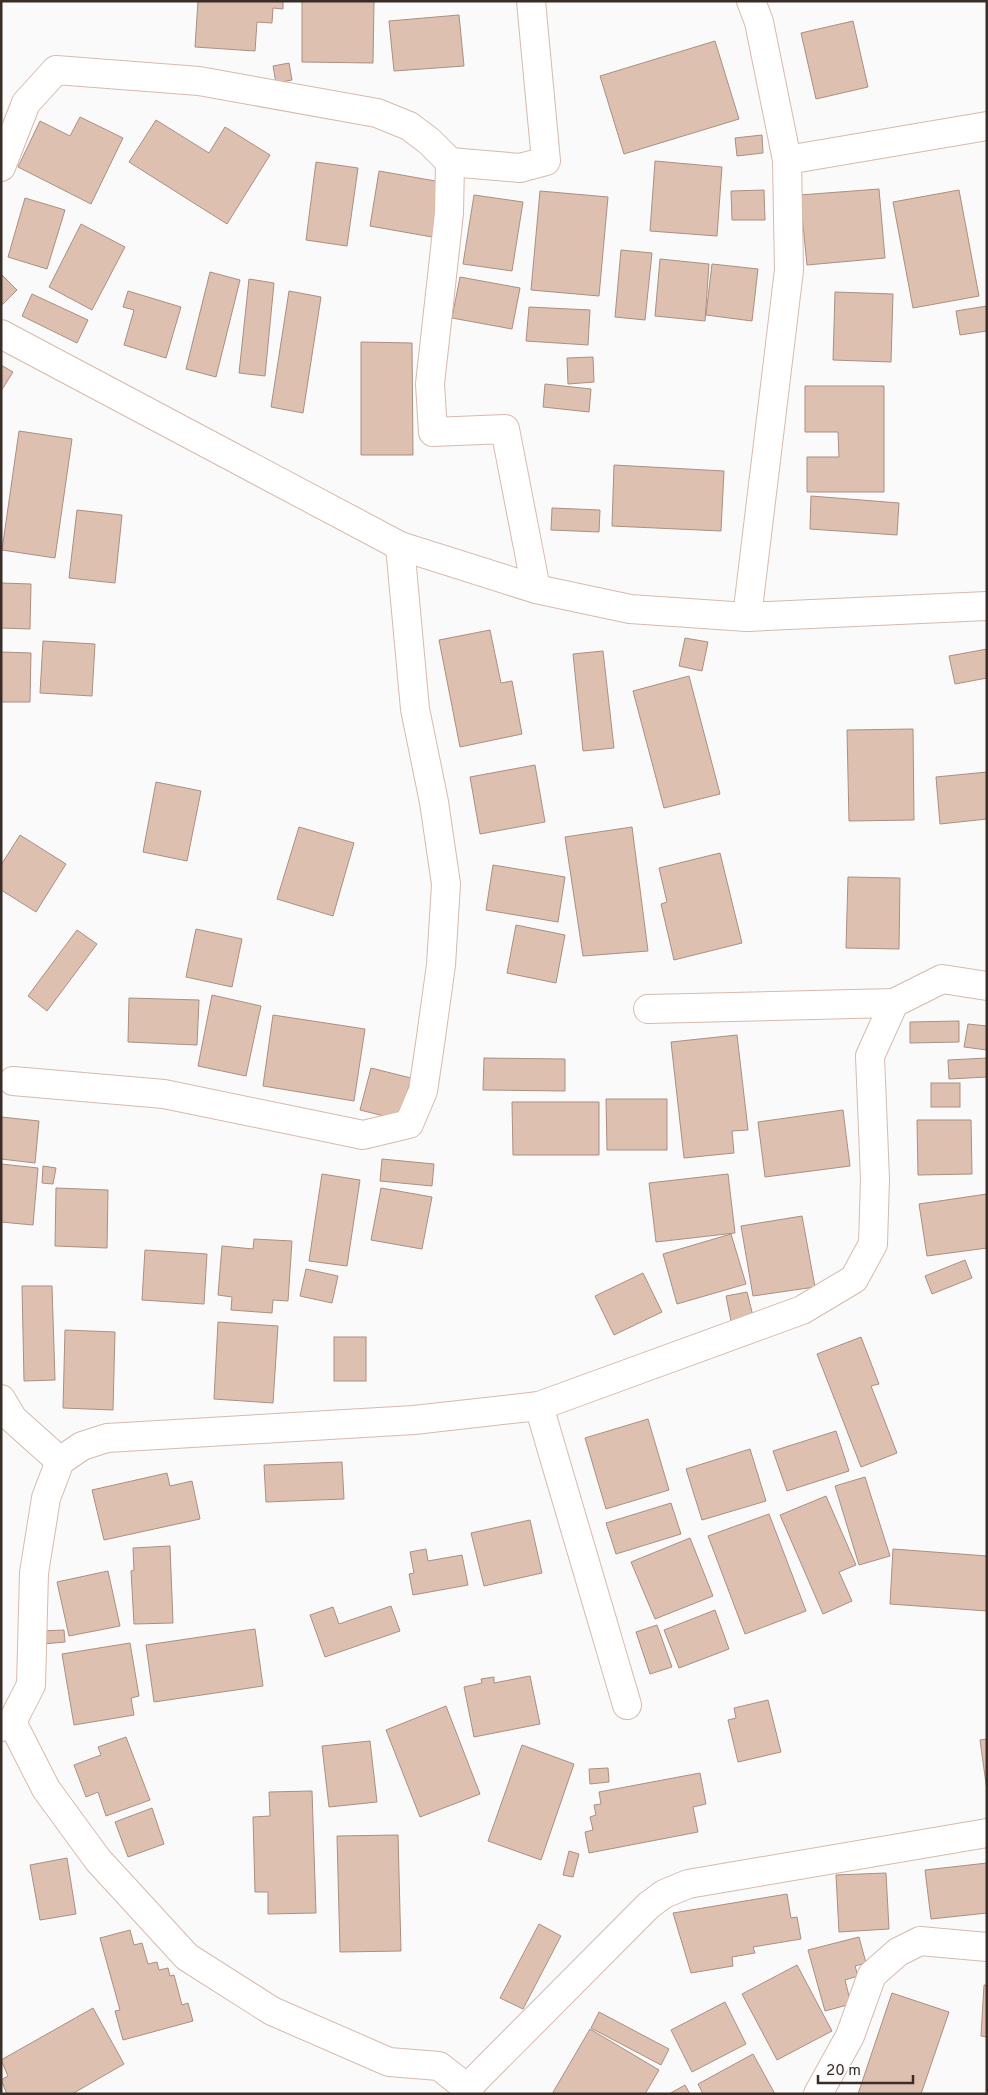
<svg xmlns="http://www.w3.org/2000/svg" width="988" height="2095" font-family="Overpass,sans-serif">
	<rect width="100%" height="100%" fill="#fafafa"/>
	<g fill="#dec0b1" stroke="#ab8f81">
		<polygon points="198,1 283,1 283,9 273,8 272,23 257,22 255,51 195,47"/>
		<polygon points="302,1 374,1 373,63 302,62"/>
		<polygon points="459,15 464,66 394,71 389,21"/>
		<polygon points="853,21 868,87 816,99 801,33"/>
		<polygon points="715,41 739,119 624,154 600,76"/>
		<polygon points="289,63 292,80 276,83 273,66"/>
		<polygon points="80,117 123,138 91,204 18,167 40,121 70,136"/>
		<polygon points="156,120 209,153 225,127 270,155 227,224 129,162"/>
		<polygon points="762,135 763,153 737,156 735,138"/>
		<polygon points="655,161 722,167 717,236 650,231"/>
		<polygon points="316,162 358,168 347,246 306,240"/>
		<polygon points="379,171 441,182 432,237 370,226"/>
		<polygon points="879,189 885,258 807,265 800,195"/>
		<polygon points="764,190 765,220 732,220 731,191"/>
		<polygon points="959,190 979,296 913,308 893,202"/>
		<polygon points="540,191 608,197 599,296 531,290"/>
		<polygon points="474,195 523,202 512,271 463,264"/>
		<polygon points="25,198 65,210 47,269 8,257"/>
		<polygon points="81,224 125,247 92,310 49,287"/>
		<polygon points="621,250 652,253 645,320 615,317"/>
		<polygon points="660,259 709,264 705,321 655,316"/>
		<polygon points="712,264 758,269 752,321 706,315"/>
		<polygon points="210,272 240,280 216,377 186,369"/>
		<polygon points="1,274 17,290 2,305 1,304"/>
		<polygon points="460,277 520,288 512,329 452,318"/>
		<polygon points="249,279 274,283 265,376 239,373"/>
		<polygon points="128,291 181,307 166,358 124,345 134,310 123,307"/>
		<polygon points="289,291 321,297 303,413 271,407"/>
		<polygon points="835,292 893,294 891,362 833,360"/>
		<polygon points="32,294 88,320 77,343 22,316"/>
		<polygon points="987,306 987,331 960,335 956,311"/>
		<polygon points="529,307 590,310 588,345 526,341"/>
		<polygon points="361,342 412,343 413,455 361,455"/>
		<polygon points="593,357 594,382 568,384 567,358"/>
		<polygon points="1,365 13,372 1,391"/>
		<polygon points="545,384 591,389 589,412 543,407"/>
		<polygon points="805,386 884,386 884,492 807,492 807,457 839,457 838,432 805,432"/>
		<polygon points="19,431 72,439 55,558 2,550"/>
		<polygon points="614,465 724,471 721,531 612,526"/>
		<polygon points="811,496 899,503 897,535 810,529"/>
		<polygon points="552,508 600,510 599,532 551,530"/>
		<polygon points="77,510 122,515 115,583 69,578"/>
		<polygon points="1,583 31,584 30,629 1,628"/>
		<polygon points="490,630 501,683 512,681 522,734 460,747 439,640"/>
		<polygon points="685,638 708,642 702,671 679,666"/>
		<polygon points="43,641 95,644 92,696 40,693"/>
		<polygon points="987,649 987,678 955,684 949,656"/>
		<polygon points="603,651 614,748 583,751 573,654"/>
		<polygon points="1,652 31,653 30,702 1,702"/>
		<polygon points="689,676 720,794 664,808 633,691"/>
		<polygon points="913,729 914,820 849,821 847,730"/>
		<polygon points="535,765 545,822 480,834 470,777"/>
		<polygon points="987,772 987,819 940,824 936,777"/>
		<polygon points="156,782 201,791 187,861 143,852"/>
		<polygon points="299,827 354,843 333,916 277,899"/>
		<polygon points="632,827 648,951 583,956 565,837"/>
		<polygon points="20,835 66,864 36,912 1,890 1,865"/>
		<polygon points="720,853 742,943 674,960 661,904 667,902 659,868"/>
		<polygon points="493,865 565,877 558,922 486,910"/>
		<polygon points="848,877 900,878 899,949 846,948"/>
		<polygon points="516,925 565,935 556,983 507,973"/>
		<polygon points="196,929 242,939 232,987 186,977"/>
		<polygon points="77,930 97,944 47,1011 28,996"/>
		<polygon points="212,995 261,1006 246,1076 198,1066"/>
		<polygon points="129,998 199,1000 197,1045 128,1042"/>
		<polygon points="273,1015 365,1029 354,1101 263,1086"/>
		<polygon points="959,1021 959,1042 910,1043 910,1022"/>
		<polygon points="968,1024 987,1026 987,1050 964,1047"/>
		<polygon points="737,1035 748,1130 732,1131 734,1153 684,1158 671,1042"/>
		<polygon points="484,1058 565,1059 565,1091 483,1090"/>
		<polygon points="987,1058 987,1077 949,1079 948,1060"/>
		<polygon points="371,1068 411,1078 400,1120 360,1110"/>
		<rect x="931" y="1083" width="29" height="24"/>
		<polygon points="606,1099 667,1099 667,1150 607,1150"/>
		<polygon points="512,1102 599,1102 599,1155 513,1155"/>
		<polygon points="843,1110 850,1166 765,1177 758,1122"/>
		<polygon points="1,1117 39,1121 35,1163 1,1159"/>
		<polygon points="917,1120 971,1120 972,1174 918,1175"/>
		<polygon points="382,1159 434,1164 432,1186 380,1181"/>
		<polygon points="1,1164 38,1168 33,1225 1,1222"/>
		<polygon points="43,1166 56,1168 53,1184 42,1183"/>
		<polygon points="322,1174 360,1180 347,1266 309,1261"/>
		<polygon points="728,1174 735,1233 656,1242 649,1183"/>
		<polygon points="56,1188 108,1190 107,1248 55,1246"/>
		<polygon points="381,1188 432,1197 422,1249 371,1240"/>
		<polygon points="987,1194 987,1248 927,1256 919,1204"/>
		<polygon points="802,1216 815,1287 753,1296 741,1226"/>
		<polygon points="731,1234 746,1284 677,1304 663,1254"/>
		<polygon points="254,1239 292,1241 288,1301 273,1300 272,1313 231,1310 232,1297 218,1295 222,1246 253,1249"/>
		<polygon points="145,1250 207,1254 204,1304 142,1300"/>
		<polygon points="965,1260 972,1278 932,1294 925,1276"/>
		<polygon points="306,1269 338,1276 332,1303 300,1296"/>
		<polygon points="643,1273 662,1312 614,1335 595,1296"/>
		<polygon points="22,1286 52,1286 55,1380 24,1381"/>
		<polygon points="747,1292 753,1316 731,1321 726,1296"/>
		<polygon points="218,1322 278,1326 273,1403 214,1399"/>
		<polygon points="65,1330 115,1332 113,1410 63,1408"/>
		<rect x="334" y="1337" width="32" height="44"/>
		<polygon points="861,1337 879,1384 871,1386 897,1453 861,1467 817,1354"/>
		<polygon points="648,1419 669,1490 606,1509 585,1438"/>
		<polygon points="836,1431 849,1471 787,1491 773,1451"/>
		<polygon points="750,1449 766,1501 702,1520 686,1469"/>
		<polygon points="342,1462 344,1499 266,1502 264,1465"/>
		<polygon points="167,1473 170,1486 192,1481 200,1519 104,1540 92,1490"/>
		<polygon points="865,1477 890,1556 859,1565 835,1486"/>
		<polygon points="826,1496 856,1565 839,1572 852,1601 823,1614 780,1515"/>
		<polygon points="671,1503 681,1534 616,1554 606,1523"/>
		<polygon points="769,1514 806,1611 745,1634 708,1536"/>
		<polygon points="530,1520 542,1573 484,1586 471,1533"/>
		<polygon points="690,1538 713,1596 655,1619 631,1562"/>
		<polygon points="170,1546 173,1623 134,1624 131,1571 134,1570 133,1548"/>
		<polygon points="426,1549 428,1561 462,1555 468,1585 413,1595 409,1574 414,1573 410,1552"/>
		<polygon points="893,1549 987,1556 987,1611 890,1604"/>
		<polygon points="108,1571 120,1626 69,1636 57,1582"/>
		<polygon points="391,1606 400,1631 325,1657 310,1615 333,1607 339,1624"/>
		<polygon points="715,1610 729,1649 679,1668 664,1630"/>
		<polygon points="657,1625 672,1667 650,1674 636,1632"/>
		<polygon points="255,1629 263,1686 154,1702 146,1645"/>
		<polygon points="64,1630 65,1642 43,1644 42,1631"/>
		<polygon points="130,1643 139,1696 131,1698 134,1715 74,1725 62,1654"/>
		<polygon points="530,1676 540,1724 474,1737 464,1687 482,1683 481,1679 494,1677 494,1683"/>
		<polygon points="768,1700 781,1752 738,1762 728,1720 736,1718 734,1708"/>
		<polygon points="446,1706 480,1794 420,1817 386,1730"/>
		<polygon points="126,1737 150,1800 106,1816 98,1792 86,1797 74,1765 101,1755 98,1747"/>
		<polygon points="987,1739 987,1791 980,1740"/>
		<polygon points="370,1741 377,1802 329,1807 322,1746"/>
		<polygon points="522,1745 574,1764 541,1860 488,1841"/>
		<polygon points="608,1768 609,1782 590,1784 589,1769"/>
		<polygon points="700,1773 706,1804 693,1807 698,1832 589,1853 585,1832 593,1830 590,1817 596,1815 594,1805 601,1804 599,1792"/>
		<polygon points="312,1791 316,1913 268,1914 268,1892 255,1892 253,1817 270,1816 269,1792"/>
		<polygon points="152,1808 164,1844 128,1857 115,1822"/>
		<polygon points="398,1835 401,1951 340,1952 337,1836"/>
		<polygon points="569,1851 579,1854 573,1877 563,1875"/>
		<polygon points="67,1858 76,1914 40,1920 30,1865"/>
		<polygon points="987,1863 987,1913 931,1919 925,1870"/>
		<polygon points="886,1873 889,1929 839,1932 836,1875"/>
		<polygon points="787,1894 791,1918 797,1917 801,1939 753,1947 755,1953 732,1957 733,1966 691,1973 673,1913"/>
		<polygon points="539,1924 561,1936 523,2009 500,1998"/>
		<polygon points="130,1930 134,1945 142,1943 148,1964 157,1962 159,1970 168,1968 170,1976 174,1975 182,2005 188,2003 193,2021 123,2040 115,2011 120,2010 100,1938"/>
		<polygon points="859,1937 866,1963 855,1966 858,1976 845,1980 851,2004 825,2011 808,1950"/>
		<polygon points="797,1965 832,2031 777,2060 742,1994"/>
		<polygon points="984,1985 987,1985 987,2037 981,2036"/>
		<polygon points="892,1993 949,2012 921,2094 858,2094"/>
		<polygon points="725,2002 746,2044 692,2072 671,2030"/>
		<polygon points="93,2008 124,2064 72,2094 7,2094 1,2080 8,2076 1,2060"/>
		<polygon points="599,2012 669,2049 661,2065 591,2028"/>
		<polygon points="590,2029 659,2070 645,2094 552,2094"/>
		<polygon points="753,2054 775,2094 703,2094 698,2084"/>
		<polygon points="685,2085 690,2094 669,2094"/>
	</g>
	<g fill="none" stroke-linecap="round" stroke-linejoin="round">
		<defs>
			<g id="minor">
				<polyline points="787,160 987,126"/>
				<polyline points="450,162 520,168 546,161 531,1"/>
				<polyline points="1,167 26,103 56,70 199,81 377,113 409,126 429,141 450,162 449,213 430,384 433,432 505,429 536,589"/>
				<polyline points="1,334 400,546 536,589 630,609 747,617 987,606"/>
				<polyline points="747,617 789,270 787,160 759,22 751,1"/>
				<polyline points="648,1009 894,1003"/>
				<polyline points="13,1081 164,1094 363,1135 409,1124 423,1091 430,1044 441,965 446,884 434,802 415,709 400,546"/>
				<polyline points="1,1399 13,1419 60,1461"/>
				<polyline points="539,1406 627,1705"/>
				<polyline points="12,1722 46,1789 98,1860 187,1957 272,2011 389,2062 439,2066 467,2088 470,2094"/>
				<polyline points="1,1727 12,1722 31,1685 34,1573 46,1498 60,1461 82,1446 107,1438 414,1420 539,1406 802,1310 854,1279 873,1244 875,1179 870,1056 894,1003 942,979 987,986"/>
				<polyline points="467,2088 649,1905 664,1894 688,1884 987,1833"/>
				<polyline points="818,2094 850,2036 872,1975 898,1952 920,1941 987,1947"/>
			</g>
		</defs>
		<use href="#minor" stroke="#d7baab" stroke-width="30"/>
		<use href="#minor" stroke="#fff" stroke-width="28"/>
	</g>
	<rect width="988" height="2095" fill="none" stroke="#392d27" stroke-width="5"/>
	<path d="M818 2075v8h95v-8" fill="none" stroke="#392d27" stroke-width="2.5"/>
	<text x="826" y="2075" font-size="15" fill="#392d27" stroke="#fafafa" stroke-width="4" paint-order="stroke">20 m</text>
</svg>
